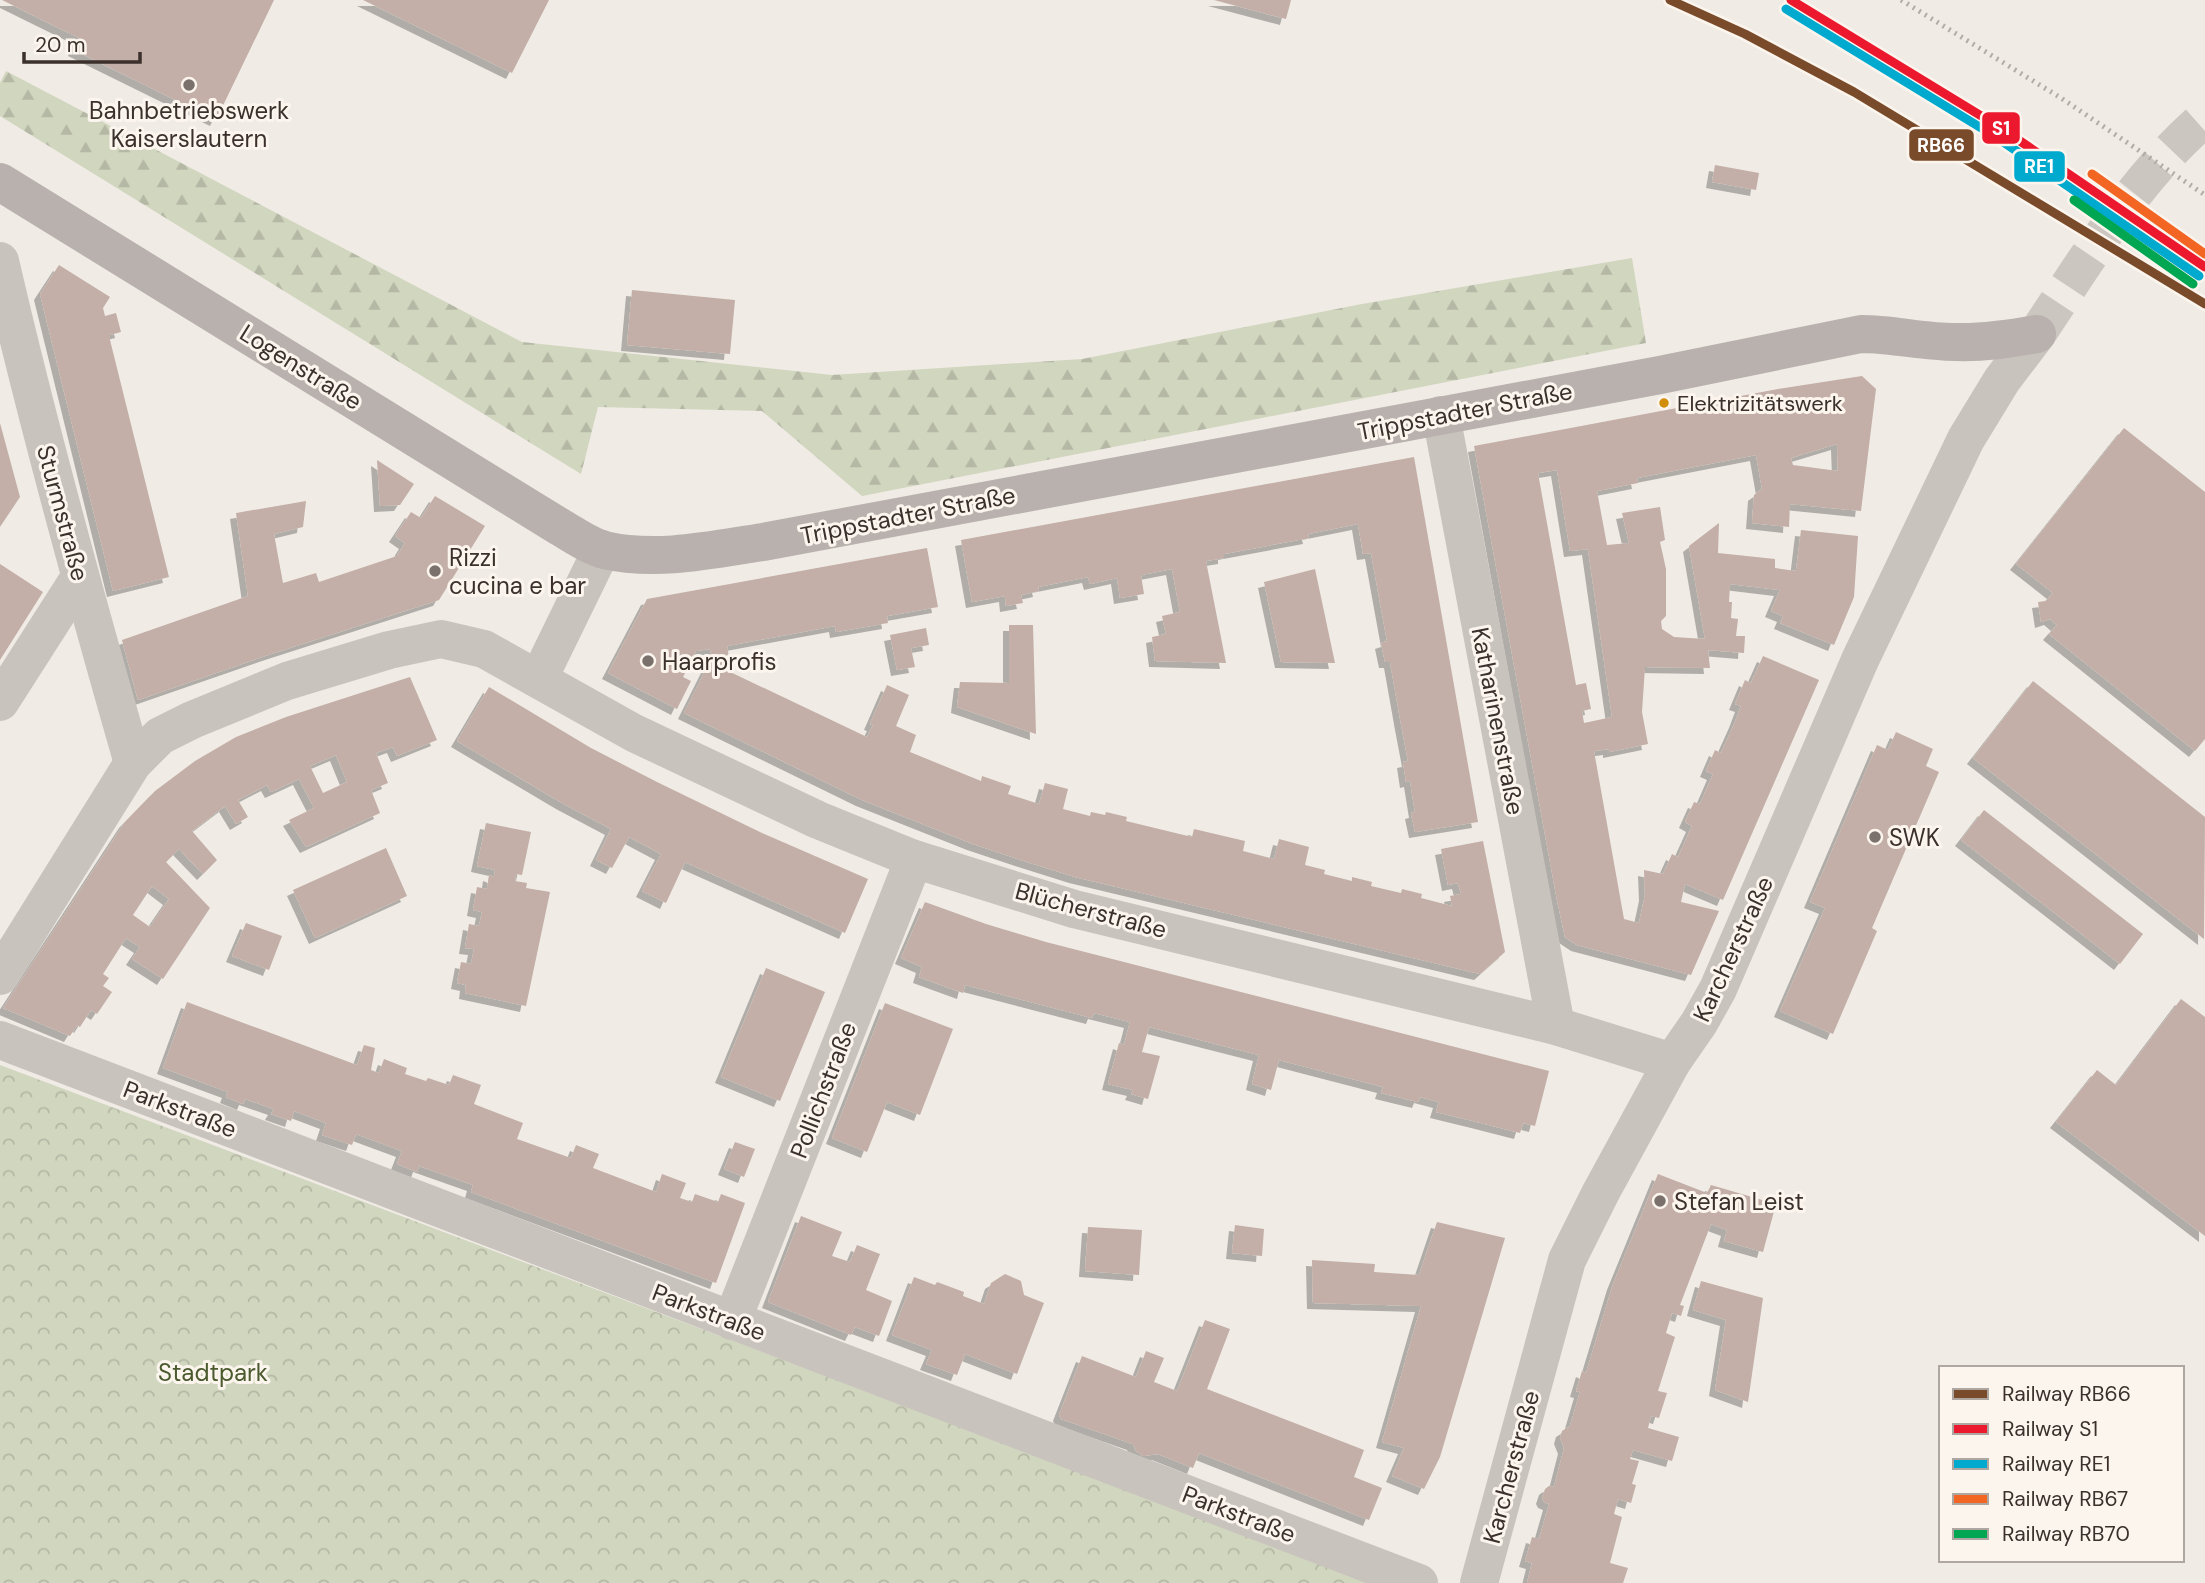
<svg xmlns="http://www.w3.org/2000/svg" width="2205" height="1583" font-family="'DM Sans',sans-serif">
	<defs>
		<pattern id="forest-firs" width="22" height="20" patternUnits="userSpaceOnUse" patternTransform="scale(1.75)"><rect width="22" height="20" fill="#d1d6bf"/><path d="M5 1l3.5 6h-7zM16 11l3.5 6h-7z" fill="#b4b8a4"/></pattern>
		<pattern id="park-crowns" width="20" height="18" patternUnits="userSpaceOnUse" patternTransform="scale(1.75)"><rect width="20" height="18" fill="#d1d6bf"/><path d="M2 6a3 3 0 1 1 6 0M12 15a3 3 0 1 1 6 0" fill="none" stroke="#b4b8a4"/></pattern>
		<filter id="shadow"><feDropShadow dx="-6" dy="6" stdDeviation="0" flood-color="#0004"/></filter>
	</defs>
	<rect width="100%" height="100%" fill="#f0ebe5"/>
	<polygon fill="url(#forest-firs)" points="6,71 522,342 832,375 1082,359 1362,304 1632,258 1646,343 862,496 762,411 598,407 581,474 0,116 0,83"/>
	<polygon fill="url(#park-crowns)" points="0,1065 1376,1583 0,1583"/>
	<g fill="#c3afa7" fill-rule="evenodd" filter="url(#shadow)">
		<polygon points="2,0 274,0 216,120 74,50 79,38"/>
		<polygon points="363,0 549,0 512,73"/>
		<polygon points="1214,0 1291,0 1286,19"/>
		<polygon points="1715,165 1759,173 1756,190 1712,182"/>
		<polygon points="59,265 110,297 103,308 105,316 116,313 121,332 110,335 110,340 169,577 113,591 40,294"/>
		<polygon points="632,290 735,300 730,354 627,345"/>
		<path d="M1862,376L1876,389L1861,511L1790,504L1789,527L1752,523L1754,495L1762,489L1756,455L1637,478L1638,483L1597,491L1607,545L1629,543L1622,513L1660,507L1665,540L1660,542L1666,569V616L1661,621L1662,629L1674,637L1705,639L1689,546L1719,523L1718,553L1775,559V568L1796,571L1801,530L1858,536L1854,597L1834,645L1780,623L1783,616L1771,611L1780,590L1730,584L1729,602H1732L1731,618L1738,619L1736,636H1745L1744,653L1708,650L1710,668L1645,667L1642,712L1648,744L1609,752V749L1594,751L1624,919L1639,923L1645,895L1644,870L1663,874L1672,854L1678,857L1692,826L1685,822L1694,802L1700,804L1713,774L1706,771L1715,750L1721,753L1735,722L1741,706L1735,704L1745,680L1751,683L1763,656L1819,680L1723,900L1685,884L1681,902L1719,911L1691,975L1577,945L1565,937L1557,900L1474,446L1778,389ZM1837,444L1838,471L1793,465L1791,458ZM1557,470L1570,551L1588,549L1612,717L1584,723L1582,711L1591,709L1586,683L1576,685L1538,473Z"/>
		<polygon points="0,423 20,497 0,527"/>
		<polygon points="2124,428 2205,492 2205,739 2195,751 2049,634 2057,625 2050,619 2041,622 2038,602 2046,601 2053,593 2016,564"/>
		<polygon points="1414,457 1478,822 1415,832 1411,813 1415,812 1410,781 1406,782 1403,762 1408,761 1401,724 1390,662 1385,662 1381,643 1387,641 1371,553 1363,554 1358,524 1308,534 1309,538 1224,554 1224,558 1206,561 1226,663 1155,661 1152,637 1166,634 1162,616 1180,612 1172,569 1141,575 1144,594 1120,598 1117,578 1090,584 1088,577 1038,587 1039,591 1021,595 1023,603 1006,606 1005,596 972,602 961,540"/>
		<polygon points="377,460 414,484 400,505 380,506"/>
		<polygon points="435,496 485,526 439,600 268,655 138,700 122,640 248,596 236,513 306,501 303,527 274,534 283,583 316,573 319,582 397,556 405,543 395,536 411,512 421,518"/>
		<polygon points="927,548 938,607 887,616 888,623 836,632 835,626 727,646 730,662 726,670 867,737 873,725 870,724 887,685 909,695 896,726 916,735 910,752 981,781 982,776 1011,786 1008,794 1039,804 1045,783 1068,789 1063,809 1090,816 1091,812 1105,815 1106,812 1127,817 1126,821 1192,837 1194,829 1245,841 1243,851 1274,859 1279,839 1309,847 1305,865 1325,870 1324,874 1352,881 1352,877 1372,882 1371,886 1401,893 1402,889 1422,894 1421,898 1452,906 1450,896 1461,894 1458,883 1448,885 1441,849 1483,841 1505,952 1480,974 1075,877 1021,860 973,844 862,800 684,713 712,657 710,649 696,651 683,677 691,681 677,709 608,673 647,599"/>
		<polygon points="0,564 43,592 0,660"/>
		<polygon points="1315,569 1335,663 1281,662 1264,582"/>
		<polygon points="1009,625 1033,625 1036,734 957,707 960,682 1009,683"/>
		<polygon points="926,628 929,645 911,648 915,667 897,670 890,635"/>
		<path d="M410,677L437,740L397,756L393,747L376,753L388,783L371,790L380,813L306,847L289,820L314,808L299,779L271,792L267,785L238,800L248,817L236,824L225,806L192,831L217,860L203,874L179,849L166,862L210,908L163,979L132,959L140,947L126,938L103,974L109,978L103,986L112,992L97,1014L91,1010L80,1027L77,1025L70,1036L3,1008L125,822L155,791L195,761L236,737L286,717ZM336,755L347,782L323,793L310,766ZM152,886L169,899L150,927L133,915Z"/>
		<polygon points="2033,681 2205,817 2204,939 1973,758"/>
		<polygon points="489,687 591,748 657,782 762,833 868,879 845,933 685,862 666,903 642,891 661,854 629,837 612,868 596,860 611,829 562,803 457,741"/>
		<polygon points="1896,732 1933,749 1926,766 1939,772 1872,928 1877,931 1833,1034 1780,1011 1825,908 1810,902 1877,745 1888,750"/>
		<polygon points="1984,810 2143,934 2120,964 1961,840"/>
		<polygon points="486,823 531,832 522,875 516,874 515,881 527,883 526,888 550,892 526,1006 465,993 466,985 457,983 461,962 471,964 474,949 465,948 469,924 479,926 482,912 473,910 477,887 487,889 489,875 494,877 495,870 477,866"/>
		<polygon points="386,848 407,896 315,938 293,890"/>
		<polygon points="925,902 986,924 1046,942 1549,1071 1535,1126 1523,1123 1520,1133 1477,1122 1436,1112 1439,1102 1420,1097 1418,1102 1381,1093 1383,1087 1279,1060 1271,1090 1252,1084 1259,1055 1149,1027 1142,1052 1160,1056 1148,1099 1131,1094 1133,1090 1108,1084 1119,1043 1124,1045 1130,1022 1094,1013 1092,1018 965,985 963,993 919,977 922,967 901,958"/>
		<polygon points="246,923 282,936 269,970 232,956"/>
		<polygon points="766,968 825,992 780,1101 721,1077"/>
		<polygon points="2181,999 2205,1017 2205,1236 2056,1122 2097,1070 2116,1085"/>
		<polygon points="187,1002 357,1065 364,1045 375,1048 371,1070 379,1073 384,1059 407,1068 405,1074 426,1081 428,1078 449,1085 453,1075 481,1085 474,1104 523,1123 517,1139 571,1158 576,1145 599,1154 593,1168 656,1192 662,1174 686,1183 680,1198 692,1202 695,1194 718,1202 721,1194 745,1203 716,1283 471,1192 473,1185 419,1166 417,1172 397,1164 402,1151 356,1134 352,1145 322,1135 326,1123 294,1111 291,1121 271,1114 274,1109 245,1099 243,1104 226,1097 228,1092 163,1068"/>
		<polygon points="885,1003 953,1029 920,1115 887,1102 867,1152 832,1138"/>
		<polygon points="735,1142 755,1149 744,1177 724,1169"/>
		<polygon points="1658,1174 1707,1193 1711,1185 1776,1204 1763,1252 1724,1241 1727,1230 1711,1224 1680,1305 1684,1306 1681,1316 1672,1313 1666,1333 1675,1337 1658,1391 1667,1393 1659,1418 1651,1416 1648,1428 1679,1437 1672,1461 1633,1450 1630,1459 1639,1461 1632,1484 1636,1485 1631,1503 1618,1499 1614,1514 1622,1517 1610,1563 1628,1568 1623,1583 1527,1583 1532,1563 1525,1561 1532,1537 1539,1539 1549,1504 1544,1502 1542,1498 1545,1489 1549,1486 1554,1487 1564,1448 1560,1438 1562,1431 1570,1426 1580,1392 1576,1391 1582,1371 1586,1373 1613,1284"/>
		<polygon points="801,1216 842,1232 832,1256 850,1262 857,1245 880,1254 866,1290 892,1301 879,1336 855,1327 851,1335 768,1302"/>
		<polygon points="1437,1222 1505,1238 1440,1457 1424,1489 1392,1476 1404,1448 1382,1442 1421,1306 1313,1303 1312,1260 1375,1264 1374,1272 1419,1275"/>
		<polygon points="1235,1225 1264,1229 1262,1256 1232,1253"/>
		<polygon points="1088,1227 1142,1230 1139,1275 1085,1271"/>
		<polygon points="1005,1274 1021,1281 1024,1295 1044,1303 1017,1374 965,1354 957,1375 926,1364 932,1350 892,1335 914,1277 935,1285 937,1282 964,1292 963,1296 984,1304 991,1283"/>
		<polygon points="1701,1281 1763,1298 1748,1402 1715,1390 1726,1320 1693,1310"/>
		<polygon points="1205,1320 1230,1329 1207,1389 1364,1450 1354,1477 1382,1488 1369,1520 1199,1453 1193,1468 1158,1454 1143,1456 1136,1451 1133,1444 1061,1419 1059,1415 1082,1356 1136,1377 1146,1351 1164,1358 1154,1382 1177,1391"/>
	</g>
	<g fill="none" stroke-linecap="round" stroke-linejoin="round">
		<path stroke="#ccc6c0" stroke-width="38" stroke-dasharray="38 19" stroke-linecap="butt" d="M2037,334C2087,259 2136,177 2205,118"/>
		<g stroke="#c9c3be" stroke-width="38">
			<path d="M0,261C39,430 85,596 133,763"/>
			<polyline points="1441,415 1556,1026"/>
			<polyline points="539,678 602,549"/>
			<polyline points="0,702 80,577"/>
			<polyline points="0,976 133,763 160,736 192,720 287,681 389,650 441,639 484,649 634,733 818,820 914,859 1074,909 1556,1026 1672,1062"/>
			<polyline points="0,1040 1419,1583"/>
			<polyline points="732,1321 914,859"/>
			<polyline points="1479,1583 1567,1260 1601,1192 1672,1062 1699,1023 1718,989 1860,660 1966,439 2002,380 2037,334"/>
		</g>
		<path stroke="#b8b1ad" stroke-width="38" d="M0,182L560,527C574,535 589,546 604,550C657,562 711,550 763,542L1660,375L1861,334C1893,334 1923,342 1955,342C1983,343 2009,339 2037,334"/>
		<polyline stroke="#b1aca8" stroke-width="5" stroke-dasharray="2 5" stroke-linecap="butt" points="1901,0 2061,98 2205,195"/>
		<defs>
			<polyline id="rail-1" points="1670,0 1745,34 1854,92 2205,304"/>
			<polyline id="rail-2" points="1791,0 2001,128 2205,267"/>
			<polyline id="rail-3" points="1786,9 1996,137 2199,276"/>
			<polyline id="rail-4" points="2092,174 2205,254"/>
			<polyline id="rail-5" points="2074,200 2193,284"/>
		</defs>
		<use href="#rail-1" stroke="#fbf5ee" stroke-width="14"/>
		<use href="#rail-2" stroke="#fbf5ee" stroke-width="14"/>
		<use href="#rail-3" stroke="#fbf5ee" stroke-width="14"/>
		<use href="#rail-4" stroke="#fbf5ee" stroke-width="14"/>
		<use href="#rail-5" stroke="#fbf5ee" stroke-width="14"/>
		<use href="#rail-1" stroke="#7a4b2a" stroke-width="9"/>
		<use href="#rail-2" stroke="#ec192e" stroke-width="9"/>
		<use href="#rail-3" stroke="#00a9ce" stroke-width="9"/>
		<use href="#rail-4" stroke="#f26522" stroke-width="9"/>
		<use href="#rail-5" stroke="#00a651" stroke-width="9"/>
	</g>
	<g fill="#7a716c" stroke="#fbf5ee" stroke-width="2.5">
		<circle cx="189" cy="85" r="7"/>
		<circle cx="435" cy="571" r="7"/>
		<circle cx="648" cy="661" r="7"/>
		<circle cx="1875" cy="837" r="7"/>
		<circle cx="1660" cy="1201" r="7"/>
	</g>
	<circle fill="#d18e09" stroke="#fbf5ee" stroke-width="2.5" cx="1664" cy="403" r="6"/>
	<g text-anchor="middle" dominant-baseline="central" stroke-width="6" stroke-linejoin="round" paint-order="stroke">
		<g font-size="22" fill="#3b302b" stroke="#fbf5ee" text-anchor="start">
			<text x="1677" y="403">Elektrizitätswerk</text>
		</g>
		<g font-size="24" fill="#3b302b" stroke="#fbf5ee" text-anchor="start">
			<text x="189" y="110" text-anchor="middle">Bahnbetriebswerk<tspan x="189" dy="28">Kaiserslautern</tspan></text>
			<text x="449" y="557">Rizzi<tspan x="449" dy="28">cucina e bar</tspan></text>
			<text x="662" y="661">Haarprofis</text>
			<text x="1889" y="837">SWK</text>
			<text x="1674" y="1201">Stefan Leist</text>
		</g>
		<g font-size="24" fill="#3b302b" stroke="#fbf5ee">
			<text transform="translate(301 367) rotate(32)">Logenstraße</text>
			<text transform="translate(1465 411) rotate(-11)">Trippstadter Straße</text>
			<text transform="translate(63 513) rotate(75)">Sturmstraße</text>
			<text transform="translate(908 515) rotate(-11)">Trippstadter Straße</text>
			<text transform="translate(1498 721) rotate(79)">Katharinenstraße</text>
			<text transform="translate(1091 910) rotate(15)">Blücherstraße</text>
			<text transform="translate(1733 949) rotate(-65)">Karcherstraße</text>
			<text transform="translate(823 1090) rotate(-69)">Pollichstraße</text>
			<text transform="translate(180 1109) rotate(21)">Parkstraße</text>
			<text transform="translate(709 1312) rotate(21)">Parkstraße</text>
			<text transform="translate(1511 1467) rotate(-75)">Karcherstraße</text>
			<text transform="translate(1239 1514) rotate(21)">Parkstraße</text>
		</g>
		<g font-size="24" fill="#4a5a2e" stroke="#fbf5ee">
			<text x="213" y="1372">Stadtpark</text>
		</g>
	</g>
	<g stroke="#fbf5ee" stroke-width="2.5">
		<rect x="1981" y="111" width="40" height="34" rx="7" fill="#ec192e"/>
		<rect x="1908" y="128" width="67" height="34" rx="7" fill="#7a4b2a"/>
		<rect x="2013" y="150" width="53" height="33" rx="7" fill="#00a9ce"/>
	</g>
	<g font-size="19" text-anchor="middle" font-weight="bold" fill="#fff">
		<text x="2001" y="135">S1</text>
		<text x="1941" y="152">RB66</text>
		<text x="2039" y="173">RE1</text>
	</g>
	<rect x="1939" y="1366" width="245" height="196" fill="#fbf5ee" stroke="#aea6a0" stroke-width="2"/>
	<rect x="1953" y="1389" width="35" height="10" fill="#7a4b2a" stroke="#aea6a0" stroke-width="2"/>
	<text x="2002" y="1401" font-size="21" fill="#3b302b">Railway RB66</text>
	<rect x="1953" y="1424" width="35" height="10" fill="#ec192e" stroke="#aea6a0" stroke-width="2"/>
	<text x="2002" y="1436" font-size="21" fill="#3b302b">Railway S1</text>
	<rect x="1953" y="1459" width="35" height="10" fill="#00a9ce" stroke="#aea6a0" stroke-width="2"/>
	<text x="2002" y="1471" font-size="21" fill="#3b302b">Railway RE1</text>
	<rect x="1953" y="1494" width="35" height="10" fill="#f26522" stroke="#aea6a0" stroke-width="2"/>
	<text x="2002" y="1506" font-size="21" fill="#3b302b">Railway RB67</text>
	<rect x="1953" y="1529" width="35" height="10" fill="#00a651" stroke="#aea6a0" stroke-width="2"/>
	<text x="2002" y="1541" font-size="21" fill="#3b302b">Railway RB70</text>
	<path d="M24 52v10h116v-10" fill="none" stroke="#3b302b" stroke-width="3.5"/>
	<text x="35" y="52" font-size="21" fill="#3b302b" stroke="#fbf5ee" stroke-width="5" paint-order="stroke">20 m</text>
</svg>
